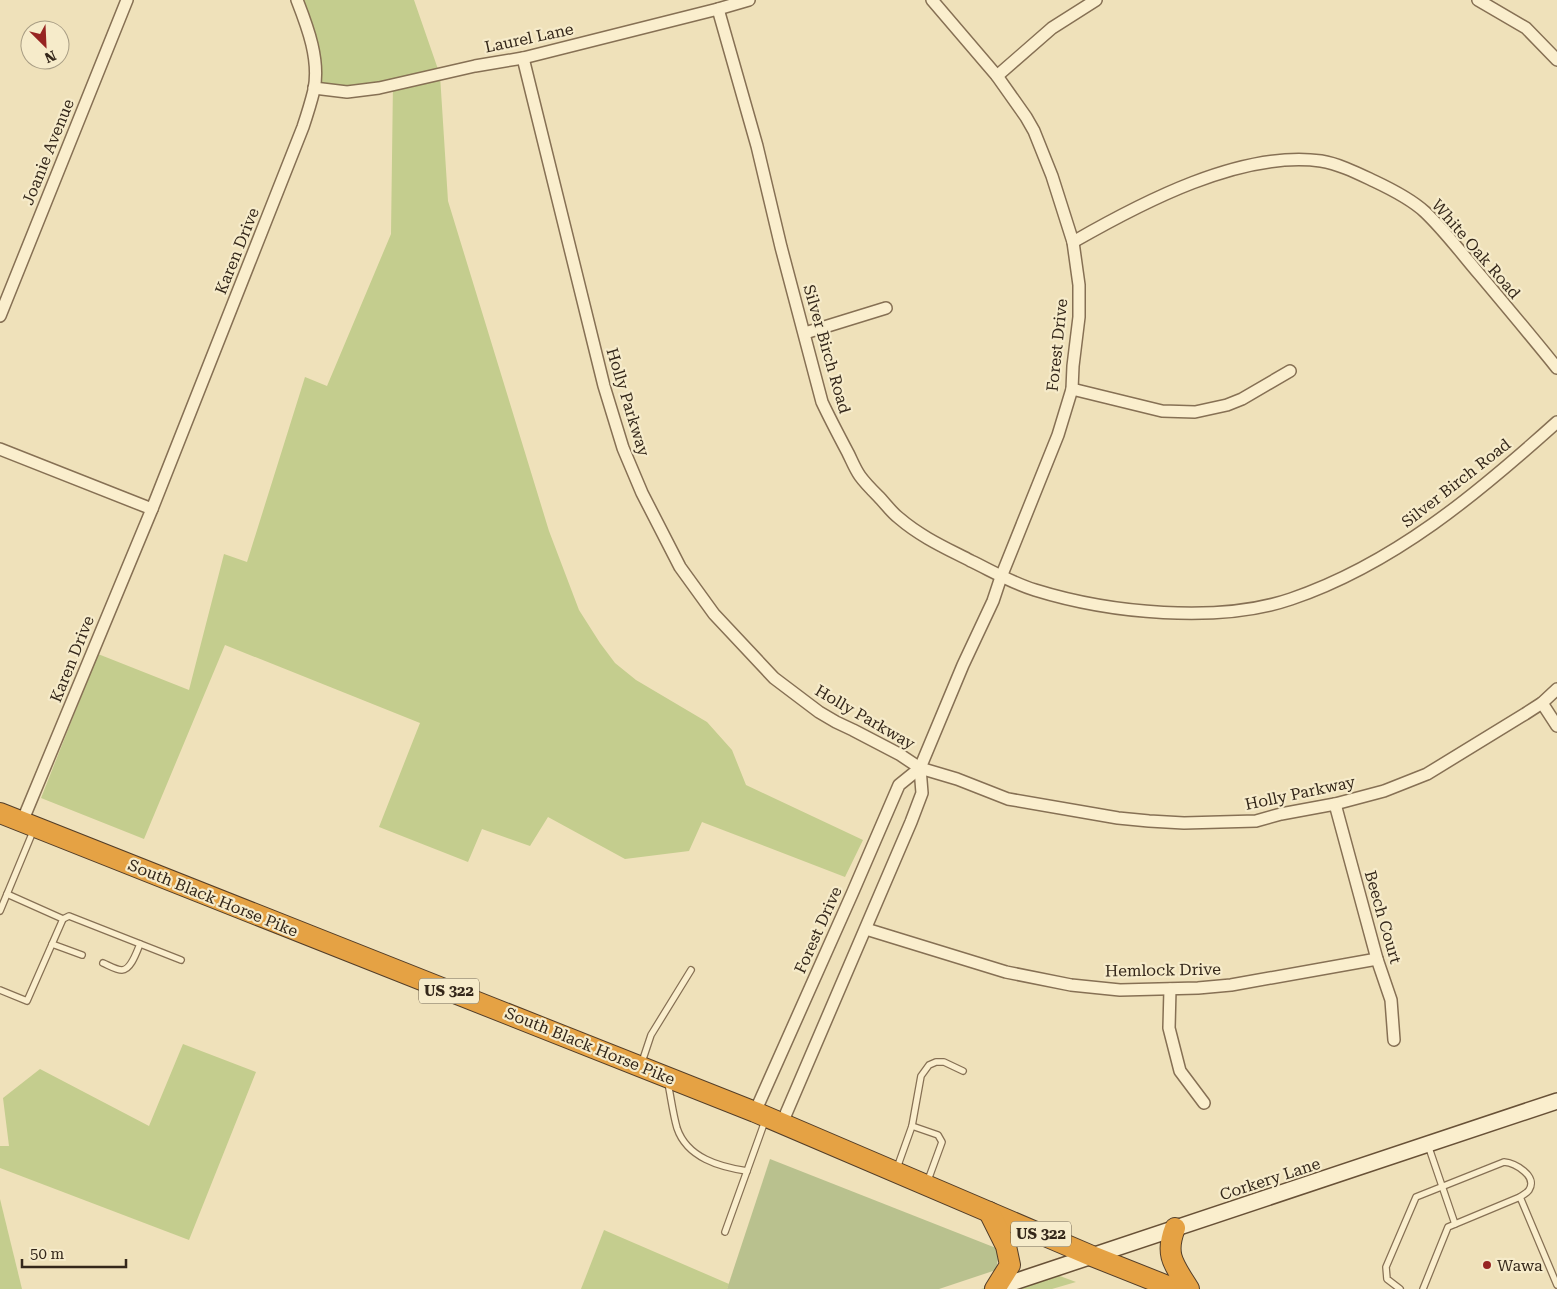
<svg xmlns="http://www.w3.org/2000/svg" width="1557" height="1289" font-family="'Roboto Serif',serif">
	<rect width="100%" height="100%" fill="#efe1ba"/>
	<g fill="#c4cd8e">
		<polygon points="294,0 414,0 440,75 448,201 549,531 579,610 600,643 615,663 636,680 707,722 732,750 746,785 863,840 845,877 702,822 689,851 625,859 548,817 530,846 482,829 468,862 379,827 420,723 225,645 144,839 41,798 98,654 189,690 224,554 247,562 305,377 327,386 391,234 393,82 323,92"/>
		<polygon points="183,1044 256,1072 189,1240 0,1168 0,1146 9,1146 3,1098 40,1069 149,1126"/>
		<polygon points="0,1199 22,1289 0,1289"/>
		<polygon points="604,1230 729,1284 727,1289 581,1289"/>
		<polygon points="1041,1269 1076,1282 1052,1289 981,1289"/>
	</g>
	<polygon fill="#b9c18e" points="770,1159 996,1248 998,1259 996,1270 939,1289 727,1289"/>
	<g fill="none" stroke-linecap="round" stroke-linejoin="round">
		<defs>
			<g id="lane">
				<polyline points="7,894 63,919"/>
				<polyline points="0,911 34,829"/>
				<polyline points="52,944 82,955"/>
				<path d="M103,963C108,965 116,970 122,970C131,970 137,951 140,944"/>
				<polyline points="0,990 27,1001 63,919 69,916 181,960"/>
				<polyline points="642,1062 651,1035 691,970"/>
				<path d="M668,1083C671,1098 673,1114 677,1128C687,1158 720,1167 747,1171"/>
				<polyline points="912,1126 938,1135 942,1142 927,1183"/>
				<polyline points="1428,1145 1455,1224"/>
				<polyline points="897,1168 912,1126 921,1076 929,1065 936,1062 944,1062 963,1071"/>
				<polyline points="725,1232 765,1121"/>
				<path d="M1400,1289L1387,1279L1386,1267L1416,1197L1504,1162C1515,1163 1538,1176 1529,1190C1527,1193 1523,1195 1520,1197"/>
				<polyline points="1423,1289 1448,1227 1520,1197 1557,1285"/>
			</g>
			<g id="street">
				<polyline points="1478,0 1526,28 1557,60"/>
				<path d="M718,9L757,146L781,247L822,402C830,419 839,436 848,453C852,461 855,469 860,476C865,483 872,490 878,496C885,503 891,512 899,518C921,537 946,548 971,561C992,571 1012,583 1035,590C1109,613 1218,624 1291,599C1394,564 1478,493 1557,422"/>
				<polyline points="523,58 604,386 623,448 642,493 680,567 714,614 774,678 819,712 836,722 853,730 899,754 920,768 957,779 1008,799 1118,818 1149,821 1184,823 1256,821 1281,814 1335,804 1384,791 1427,774 1525,714 1542,703 1557,689"/>
				<polyline points="997,76 1052,28 1096,0"/>
				<polyline points="314,88 347,92 379,88 475,66 523,58 718,9 749,0"/>
				<path d="M1073,242C1141,203 1241,150 1321,161C1339,164 1357,173 1374,181C1391,189 1411,199 1425,212C1445,231 1462,254 1480,275C1506,306 1532,337 1557,368"/>
				<polyline points="0,316 127,0"/>
				<polyline points="805,333 886,308"/>
				<polyline points="1072,389 1162,411 1195,412 1227,405 1242,399 1290,371"/>
				<polyline points="0,449 152,509"/>
				<polyline points="1542,703 1557,726"/>
				<polyline points="1335,804 1377,959 1391,1000 1394,1040"/>
				<path d="M22,822L152,509L303,127C307,115 311,102 314,90C320,60 308,28 297,0"/>
				<polyline points="866,929 1006,972 1071,985 1120,990 1198,988 1231,985 1377,959"/>
				<polyline points="1170,989 1169,1028 1180,1071 1204,1103"/>
				<polyline points="755,1112 852,894 899,785 920,768"/>
				<polyline points="782,1123 911,822 922,793 920,768 963,665 993,601 1001,577 1058,435 1072,389 1073,366 1079,317 1079,285 1073,242 1052,176 1034,131 1026,117 997,76 932,0"/>
			</g>
			<polyline id="secondary" points="993,1289 1557,1101"/>
			<g id="highway">
				<polyline points="0,813 755,1112 1092,1256 1175,1289"/>
				<polyline points="989,1212 1006,1246 1010,1265 995,1289"/>
				<path d="M1175,1228C1164,1256 1175,1266 1189,1289"/>
			</g>
		</defs>
		<use href="#lane" stroke="#867054" stroke-width="8"/>
		<use href="#street" stroke="#867054" stroke-width="14"/>
		<use href="#secondary" stroke="#685137" stroke-width="18"/>
		<use href="#highway" stroke="#533e29" stroke-width="22"/>
		<use href="#lane" stroke="#faeecd" stroke-width="5.5"/>
		<use href="#street" stroke="#faeecd" stroke-width="11"/>
		<use href="#secondary" stroke="#faeecd" stroke-width="15"/>
		<use href="#highway" stroke="#e5a244" stroke-width="20"/>
	</g>
	<circle fill="#972422" stroke="#f6ebca" stroke-width="2" cx="1487" cy="1265" r="5"/>
	<g text-anchor="middle" dominant-baseline="central" stroke-width="4.5" stroke-linejoin="round" paint-order="stroke">
		<g fill="#f6ebca" stroke="#6e624f" stroke-width="1">
			<rect x="419" y="978.5" width="60" height="25" rx="4"/>
			<rect x="1011" y="1221.5" width="60" height="25" rx="4"/>
		</g>
		<g font-size="15" font-weight="bold" fill="#34271a">
			<text x="449" y="991">US 322</text>
			<text x="1041" y="1234">US 322</text>
		</g>
		<g font-size="16" fill="#34271a" stroke="#f6ebca">
			<text transform="translate(529 38) rotate(-12)">Laurel Lane</text>
			<text transform="translate(48 152) rotate(-68)">Joanie Avenue</text>
			<text transform="translate(1476 249) rotate(49)">White Oak Road</text>
			<text transform="translate(237 251) rotate(-68)">Karen Drive</text>
			<text transform="translate(1057 345) rotate(-84)">Forest Drive</text>
			<text transform="translate(827 349) rotate(74)">Silver Birch Road</text>
			<text transform="translate(628 402) rotate(73)">Holly Parkway</text>
			<text transform="translate(1456 483) rotate(-38)">Silver Birch Road</text>
			<text transform="translate(72 659) rotate(-68)">Karen Drive</text>
			<text transform="translate(865 717) rotate(30)">Holly Parkway</text>
			<text transform="translate(1300 793) rotate(-12)">Holly Parkway</text>
			<text transform="translate(213 898) rotate(22)">South Black Horse Pike</text>
			<text transform="translate(1383 917) rotate(74)">Beech Court</text>
			<text transform="translate(818 930) rotate(-66)">Forest Drive</text>
			<text transform="translate(1163 970) rotate(-1)">Hemlock Drive</text>
			<text transform="translate(590 1046) rotate(22)">South Black Horse Pike</text>
			<text transform="translate(1270 1179) rotate(-18)">Corkery Lane</text>
		</g>
		<g font-size="16" fill="#34271a" stroke="#f6ebca" text-anchor="start">
			<text x="1497" y="1265">Wawa</text>
		</g>
	</g>
	<g transform="translate(45 45) rotate(156)"><circle r="24" fill="#f6ebca" stroke="#a89d84"/>
	<path d="M0-4L9 19L0 12L-9 19Z" fill="#972422"/>
	<text y="-8" font-size="14" font-weight="bold" text-anchor="middle" fill="#34271a">N</text>
	</g>
	<path d="M22 1259v8h104v-8" fill="none" stroke="#34271a" stroke-width="2.5"/>
	<text x="30" y="1259" font-size="15" fill="#34271a" stroke="#f6ebca" stroke-width="4" paint-order="stroke">50 m</text>
</svg>
